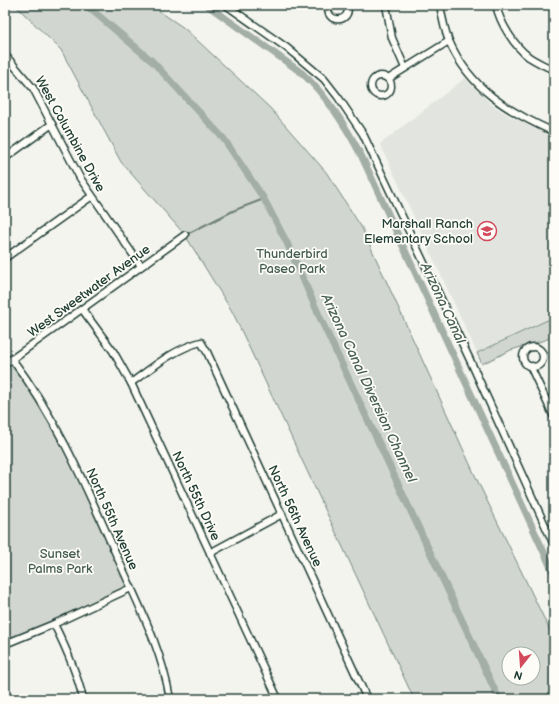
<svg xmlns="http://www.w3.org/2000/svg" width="559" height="704" font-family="'Balsamiq Sans',sans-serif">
	<rect width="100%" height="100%" fill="#f4f4ef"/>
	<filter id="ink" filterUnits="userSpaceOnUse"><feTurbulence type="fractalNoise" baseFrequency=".025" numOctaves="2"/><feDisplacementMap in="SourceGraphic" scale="8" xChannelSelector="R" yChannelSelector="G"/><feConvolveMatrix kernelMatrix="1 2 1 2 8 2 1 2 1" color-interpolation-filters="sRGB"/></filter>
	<g filter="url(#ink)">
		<polygon fill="#e2e5df" points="465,78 491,104 511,117 554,137 554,317 477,353 380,144"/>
		<g fill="#d1d6d1" stroke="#788a82" fill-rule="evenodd">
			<path d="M15,5H150L184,28L270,108L326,172L362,228L479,484L554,639V699H414L233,313L185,235L121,162L61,50ZM509,654H533V678H509Z"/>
			<polygon points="554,317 554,336 545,340 511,350 482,364 477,353"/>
			<polygon points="12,359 50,416 131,588 5,644 5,364"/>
		</g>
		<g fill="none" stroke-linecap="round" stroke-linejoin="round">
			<polyline stroke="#6e8179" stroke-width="2" points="187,234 235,210 264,199"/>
			<g stroke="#a3aea7" stroke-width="7">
				<polyline points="86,5 153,62 224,139 264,199 287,243 322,322 499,699"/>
				<path d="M207,5L302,73C328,97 346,126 362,157L554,574"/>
			</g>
			<defs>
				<g id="minor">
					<polyline points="226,5 287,48 324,79 338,97 363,134 470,360 554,545"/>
					<path d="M329,5C323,24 353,24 347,5"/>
					<polyline points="386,5 392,38 405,68"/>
					<path d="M440,5C442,17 444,29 449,41C470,89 509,112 554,132"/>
					<path d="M496,5C500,23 514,46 529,57C537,62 545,66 554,70"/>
					<polyline points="5,55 33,88 80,178 141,266"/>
					<circle cx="381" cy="86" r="10"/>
					<polyline points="388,79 449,41"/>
					<polyline points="5,158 52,124"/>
					<polyline points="5,258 92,196"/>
					<polyline points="82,309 113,351 131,383 278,699"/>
					<circle cx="533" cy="357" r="10"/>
					<path d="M12,359C59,421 88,492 120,563C140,608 162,650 170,699"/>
					<polyline points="5,364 185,235"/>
					<polyline points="532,366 532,370 554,417"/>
					<path d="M131,383C153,367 174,349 201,342L207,352L367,699"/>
					<polyline points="210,553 282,514"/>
					<path d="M54,624C66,648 77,673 83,699"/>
					<polyline points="5,644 54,624 131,588"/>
				</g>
			</defs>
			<use href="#minor" stroke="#1f3d34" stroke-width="9"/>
			<use href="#minor" stroke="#fdfcf7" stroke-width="6"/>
		</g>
	</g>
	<defs>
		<symbol id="school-ring" viewBox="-11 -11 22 22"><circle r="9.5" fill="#fdfcf7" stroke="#d1495b" stroke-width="1.5"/><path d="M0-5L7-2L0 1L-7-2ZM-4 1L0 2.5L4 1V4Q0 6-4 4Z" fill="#d1495b"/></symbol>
	</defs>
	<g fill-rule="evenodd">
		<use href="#school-ring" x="476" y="220" width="22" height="22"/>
	</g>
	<g text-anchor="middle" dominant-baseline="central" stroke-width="3.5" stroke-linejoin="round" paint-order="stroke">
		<g font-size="13" fill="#1f3d34" stroke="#fdfcf7">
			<text transform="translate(70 134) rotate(61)">West Columbine Drive</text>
			<text transform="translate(89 291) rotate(-36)">West Sweetwater Avenue</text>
			<text transform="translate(196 496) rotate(65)">North 55th Drive</text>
			<text transform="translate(295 516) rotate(65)">North 56th Avenue</text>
			<text transform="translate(112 519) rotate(66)">North 55th Avenue</text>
		</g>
		<g font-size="13" fill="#1f3d34" stroke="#fdfcf7" text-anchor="end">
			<text x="473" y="224">Marshall Ranch<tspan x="473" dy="15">Elementary School</tspan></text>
		</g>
		<g font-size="13" fill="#435c53" stroke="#fdfcf7">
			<text x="292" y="254">Thunderbird<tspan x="292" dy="15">Paseo Park</tspan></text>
			<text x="60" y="554">Sunset<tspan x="60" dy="15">Palms Park</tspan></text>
		</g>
		<g font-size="14" font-style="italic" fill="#475f56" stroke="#fdfcf7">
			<text transform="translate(443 303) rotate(65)">Arizona Canal</text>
			<text transform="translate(369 388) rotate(65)">Arizona Canal Diversion Channel</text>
		</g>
	</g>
	<rect width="559" height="704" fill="none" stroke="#fdfcf7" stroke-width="20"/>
	<rect x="10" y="10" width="539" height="684" fill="none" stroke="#1f3d34" stroke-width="1.5" filter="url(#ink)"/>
	<g transform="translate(521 666) rotate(197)"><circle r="19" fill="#fdfcf7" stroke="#a4b0a9"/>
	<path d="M0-3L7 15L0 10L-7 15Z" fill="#d1495b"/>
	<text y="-6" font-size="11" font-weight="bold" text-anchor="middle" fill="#1f3d34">N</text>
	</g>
</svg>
